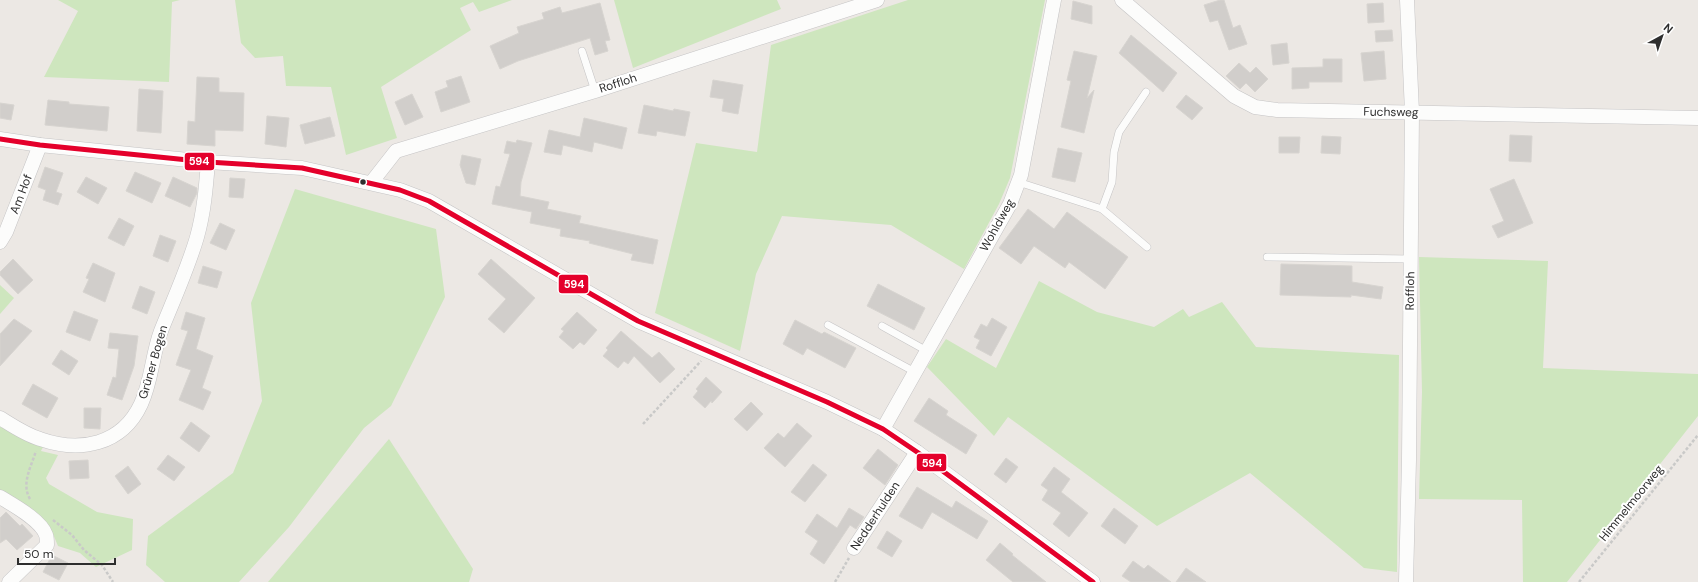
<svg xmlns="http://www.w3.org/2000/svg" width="1698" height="582" font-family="'DM Sans',sans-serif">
	<rect width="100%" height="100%" fill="#ece8e4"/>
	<g fill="#cee6be">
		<polygon points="58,0 180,0 172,2 169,82 44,77 78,11"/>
		<polygon points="235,0 512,0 479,12 473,2 460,8 471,30 381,87 397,138 346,155 331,87 286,86 283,56 255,58 241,43"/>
		<polygon points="614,0 777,0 781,9 633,68"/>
		<polygon points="908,0 1045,0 1010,178 999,204 964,269 891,225 782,216 756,274 740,351 655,313 696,143 757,152 771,45"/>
		<polygon points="295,189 436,229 445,297 391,406 364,428 289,527 239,582 165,582 146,565 148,536 233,473 262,401 251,303"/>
		<polygon points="1419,257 1548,261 1543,368 1698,374 1698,416 1567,582 1523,582 1522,500 1419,499 1422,392"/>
		<polygon points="1039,281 1097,312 1154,327 1183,309 1189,317 1222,302 1256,347 1399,355 1397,572 1364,568 1250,473 1157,526 1008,417 994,436 927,367 946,339 996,368"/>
		<polygon points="0,285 14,298 0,314"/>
		<polygon points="0,426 43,447 41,451 58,455 46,478 49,484 97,512 133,519 132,550 96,567 80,553 58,546 50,527 0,491"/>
		<polygon points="389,439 473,569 469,582 268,582"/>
	</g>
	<g fill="#d1cecb" stroke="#d7d4d0">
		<polygon points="1220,0 1224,0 1233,28 1240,25 1247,44 1229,50 1218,20 1210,22 1204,5"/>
		<polygon points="1073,1 1092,6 1092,24 1071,19"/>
		<polygon points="600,3 610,40 605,41 608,51 595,55 590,38 518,61 500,69 490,46 519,33 517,27 544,19 542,13 560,7 562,13"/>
		<polygon points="1383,3 1384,22 1368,23 1367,4"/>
		<polygon points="1392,30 1393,41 1376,42 1375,31"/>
		<polygon points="1131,35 1177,73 1163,92 1119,53"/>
		<polygon points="1287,43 1289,63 1273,65 1271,45"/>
		<polygon points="1074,51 1097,56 1087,98 1094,90 1084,133 1061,127 1071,81 1067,80"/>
		<polygon points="1384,51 1386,79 1364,81 1361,53"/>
		<polygon points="1323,59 1342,59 1342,82 1309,82 1309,88 1292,89 1292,68 1323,67"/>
		<polygon points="1239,63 1250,73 1256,67 1268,79 1255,92 1246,83 1240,89 1226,76"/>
		<polygon points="461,76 470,102 441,112 435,92 448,87 446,81"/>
		<polygon points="197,77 219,78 219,92 244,93 243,131 215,130 215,146 187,144 188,121 195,122"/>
		<polygon points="713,80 743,85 738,114 722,111 724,99 710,97"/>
		<polygon points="139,89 163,91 161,133 137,131"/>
		<polygon points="412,94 423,117 405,125 395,102"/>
		<polygon points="1186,95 1203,108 1192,120 1176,107"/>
		<polygon points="48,100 69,102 69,104 109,107 107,131 45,125"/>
		<polygon points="0,103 14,105 11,120 0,118"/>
		<polygon points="644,105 673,111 674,109 690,112 685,136 657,131 656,136 638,133"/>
		<polygon points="267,116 289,118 286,147 265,144"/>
		<polygon points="330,117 335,136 305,144 300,125"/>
		<polygon points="584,118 627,128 622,149 594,142 592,152 563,145 561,155 544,152 549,130 580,137"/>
		<polygon points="1510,135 1532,136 1531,162 1509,161"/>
		<polygon points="1322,136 1341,137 1340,154 1321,153"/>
		<polygon points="1279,137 1300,137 1299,153 1279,153"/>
		<polygon points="517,140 532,143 521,182 520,196 549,202 547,209 581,216 579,223 658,240 653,264 631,260 633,254 589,243 590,241 560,236 561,229 530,223 532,212 492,204 496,186 500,187 510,154 504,153 507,141 516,143"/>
		<polygon points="1058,148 1082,153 1075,182 1052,177"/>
		<polygon points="462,155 481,159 475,185 466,183 460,165"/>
		<polygon points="45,167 63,173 56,192 62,194 58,205 43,200 46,190 38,187"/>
		<polygon points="135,172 161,183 152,203 126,191"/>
		<polygon points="86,177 107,188 98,204 77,192"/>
		<polygon points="173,177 197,188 197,193 190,207 165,196"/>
		<polygon points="230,178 245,179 243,198 229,197"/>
		<polygon points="1514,179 1533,223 1498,238 1492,226 1504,221 1490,189"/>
		<polygon points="1028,209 1054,229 1067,212 1128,257 1105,289 1069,262 1065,268 1034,246 1021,264 999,248"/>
		<polygon points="119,218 134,226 124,246 108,238"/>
		<polygon points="220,223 235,230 226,250 210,243"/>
		<polygon points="160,235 176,241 168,262 153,256"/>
		<polygon points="13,259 33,280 18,294 0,275 0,272"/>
		<polygon points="491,259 535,298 504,333 488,319 506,299 478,274"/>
		<polygon points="93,263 115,273 105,302 83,292 89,279 86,278"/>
		<polygon points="1281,264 1352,266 1352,282 1383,287 1381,299 1351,295 1351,297 1280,295"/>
		<polygon points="203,266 222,272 217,288 198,283"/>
		<polygon points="878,284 925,308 914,330 867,306"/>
		<polygon points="140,286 155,292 147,314 132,308"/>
		<polygon points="74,311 98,320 90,341 66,332"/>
		<polygon points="186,312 205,318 196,349 213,356 202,388 211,392 203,410 179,400 191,370 176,365 188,331 181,329"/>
		<polygon points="577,312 597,330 584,345 580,342 573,349 559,337 564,331 561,329"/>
		<polygon points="992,318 1007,327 991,356 976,348 980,340 974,337 981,324 987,327"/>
		<polygon points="14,319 32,331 0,366 0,334"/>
		<polygon points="795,320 822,334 824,332 856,348 845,368 807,348 803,355 783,344"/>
		<polygon points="621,331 652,358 659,352 675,369 660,383 634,356 628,364 624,361 618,368 603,356 608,350 606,348"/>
		<polygon points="110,333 138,336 134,366 122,400 107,395 113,377 116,378 119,349 108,348"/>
		<polygon points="61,350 78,361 69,375 52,364"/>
		<polygon points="706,377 722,392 712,403 711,401 705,408 693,397 698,391 696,389"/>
		<polygon points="33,384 58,398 47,418 22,404"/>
		<polygon points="929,398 948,411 946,415 977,435 966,454 914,421"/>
		<polygon points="751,402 763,414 747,431 734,419"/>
		<polygon points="84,408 101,408 100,429 84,428"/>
		<polygon points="191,422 210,436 199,452 180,438"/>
		<polygon points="797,423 812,436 785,467 764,448 778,433 784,438"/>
		<polygon points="878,449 898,465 885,485 863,468"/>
		<polygon points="168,455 185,467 174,481 157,469"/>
		<polygon points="1006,458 1018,467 1006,483 994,474"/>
		<polygon points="88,460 89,478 70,479 69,461"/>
		<polygon points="813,464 827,475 805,502 791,492"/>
		<polygon points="128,466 141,484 128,494 115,476"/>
		<polygon points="1054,467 1070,479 1061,492 1088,513 1069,537 1053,524 1061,513 1042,500 1048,490 1041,485"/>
		<polygon points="917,487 952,508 956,501 988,521 977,539 932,512 922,529 899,516"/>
		<polygon points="849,508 864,517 856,529 850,525 824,564 810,554 818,541 805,532 817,514 837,528"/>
		<polygon points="1114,508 1138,526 1125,544 1101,526"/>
		<polygon points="6,512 20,526 22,524 33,536 17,550 6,539 0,543 0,518"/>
		<polygon points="887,531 902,541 892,557 877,548"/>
		<polygon points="1000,543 1013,554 1012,555 1046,582 1013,582 986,560"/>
		<polygon points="52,555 68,563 59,580 43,572"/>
		<polygon points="1133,561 1144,569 1148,565 1171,582 1131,582 1122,576"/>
		<polygon points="1186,568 1206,582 1176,582"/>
	</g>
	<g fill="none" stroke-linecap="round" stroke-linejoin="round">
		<defs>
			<g id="lane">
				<polyline points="582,51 595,91"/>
				<polyline points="1018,182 1102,209 1147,247"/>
				<polyline points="1102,209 1112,182 1114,152 1119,132 1146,92"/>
				<polyline points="1267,257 1411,259"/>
				<polyline points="828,325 915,372"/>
				<polyline points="882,326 927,351"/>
			</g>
			<g id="street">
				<polyline points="1122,0 1234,96 1255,107 1277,110 1698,118"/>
				<polyline points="0,139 40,145 208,162 302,168 400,190 429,201 638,321 827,402 883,429 917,452 1093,582"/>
				<polyline points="371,183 396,151 595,91 877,0"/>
				<polyline points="0,242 6,232 40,145"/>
				<path d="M0,418C13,426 26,435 40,439C80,453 122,445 141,404C152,380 152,355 161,331C173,301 188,268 197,237C204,212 206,187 208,162"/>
				<polyline points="883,429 1010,204 1021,175 1054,0"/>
				<path d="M0,497C13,505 41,520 46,535C47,538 47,542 47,545L9,582"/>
				<polyline points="854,548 917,452"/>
				<polyline points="1406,582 1409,460 1412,112 1407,0"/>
			</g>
		</defs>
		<use href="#lane" stroke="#c5c4c5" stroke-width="8"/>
		<use href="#street" stroke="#c5c4c5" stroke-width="15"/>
		<g stroke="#c9c9c8" stroke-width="2.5" stroke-dasharray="3 2" stroke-linecap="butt">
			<polyline points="643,424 701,361"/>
			<path d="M30,499C21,484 31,467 36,451"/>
			<polyline points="53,520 72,535 84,550 102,565 113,582"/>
			<polyline points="835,582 849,558"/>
			<polyline points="1579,582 1698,435"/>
		</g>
		<use href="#lane" stroke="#fcfcfb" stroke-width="7"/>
		<use href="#street" stroke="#fcfcfb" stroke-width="14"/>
		<defs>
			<polyline id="bus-1" points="0,139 40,145 208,162 302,168 400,190 429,201 638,321 827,402 883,429 917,452 1093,582"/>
		</defs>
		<use href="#bus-1" stroke="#fff" stroke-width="8"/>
		<use href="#bus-1" stroke="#e4002b" stroke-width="5"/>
	</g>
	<circle fill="#2e2e2e" stroke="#fff" stroke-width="1.5" cx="363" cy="182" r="3.5"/>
	<g text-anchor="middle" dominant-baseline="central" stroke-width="4" stroke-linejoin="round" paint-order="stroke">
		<g font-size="12" fill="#2e2e2e" stroke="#fff">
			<text transform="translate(618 83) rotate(-18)">Roffloh</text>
			<text transform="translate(1391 112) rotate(1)">Fuchsweg</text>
			<text transform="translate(21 194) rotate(-69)">Am Hof</text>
			<text transform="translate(997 225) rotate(-61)">Wohldweg</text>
			<text transform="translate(1410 291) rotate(-89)">Roffloh</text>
			<text transform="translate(153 362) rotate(-74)">Grüner Bogen</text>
			<text transform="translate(1631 503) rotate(-51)">Himmelmoorweg</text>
			<text transform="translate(875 516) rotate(-57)">Nedderhulden</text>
		</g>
	</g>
	<g stroke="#fff" stroke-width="1.5">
		<rect x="184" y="152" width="31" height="19" rx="4" fill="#e4002b"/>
		<rect x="558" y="274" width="31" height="20" rx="4" fill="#e4002b"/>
		<rect x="916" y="453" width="31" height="19" rx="4" fill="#e4002b"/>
	</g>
	<g font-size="11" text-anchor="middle" font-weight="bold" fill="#fff">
		<text x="199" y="165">594</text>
		<text x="574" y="288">594</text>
		<text x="932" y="467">594</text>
	</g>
	<g transform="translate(1662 36) rotate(40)" stroke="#ffffff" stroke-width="3" paint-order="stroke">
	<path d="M0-3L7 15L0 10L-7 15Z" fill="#2e2e2e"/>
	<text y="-6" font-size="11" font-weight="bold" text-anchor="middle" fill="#2e2e2e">N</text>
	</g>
	<path d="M18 558v6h97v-6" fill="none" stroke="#2e2e2e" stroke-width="2"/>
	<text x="24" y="558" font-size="12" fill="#2e2e2e" stroke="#ffffff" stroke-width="3" paint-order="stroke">50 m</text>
</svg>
